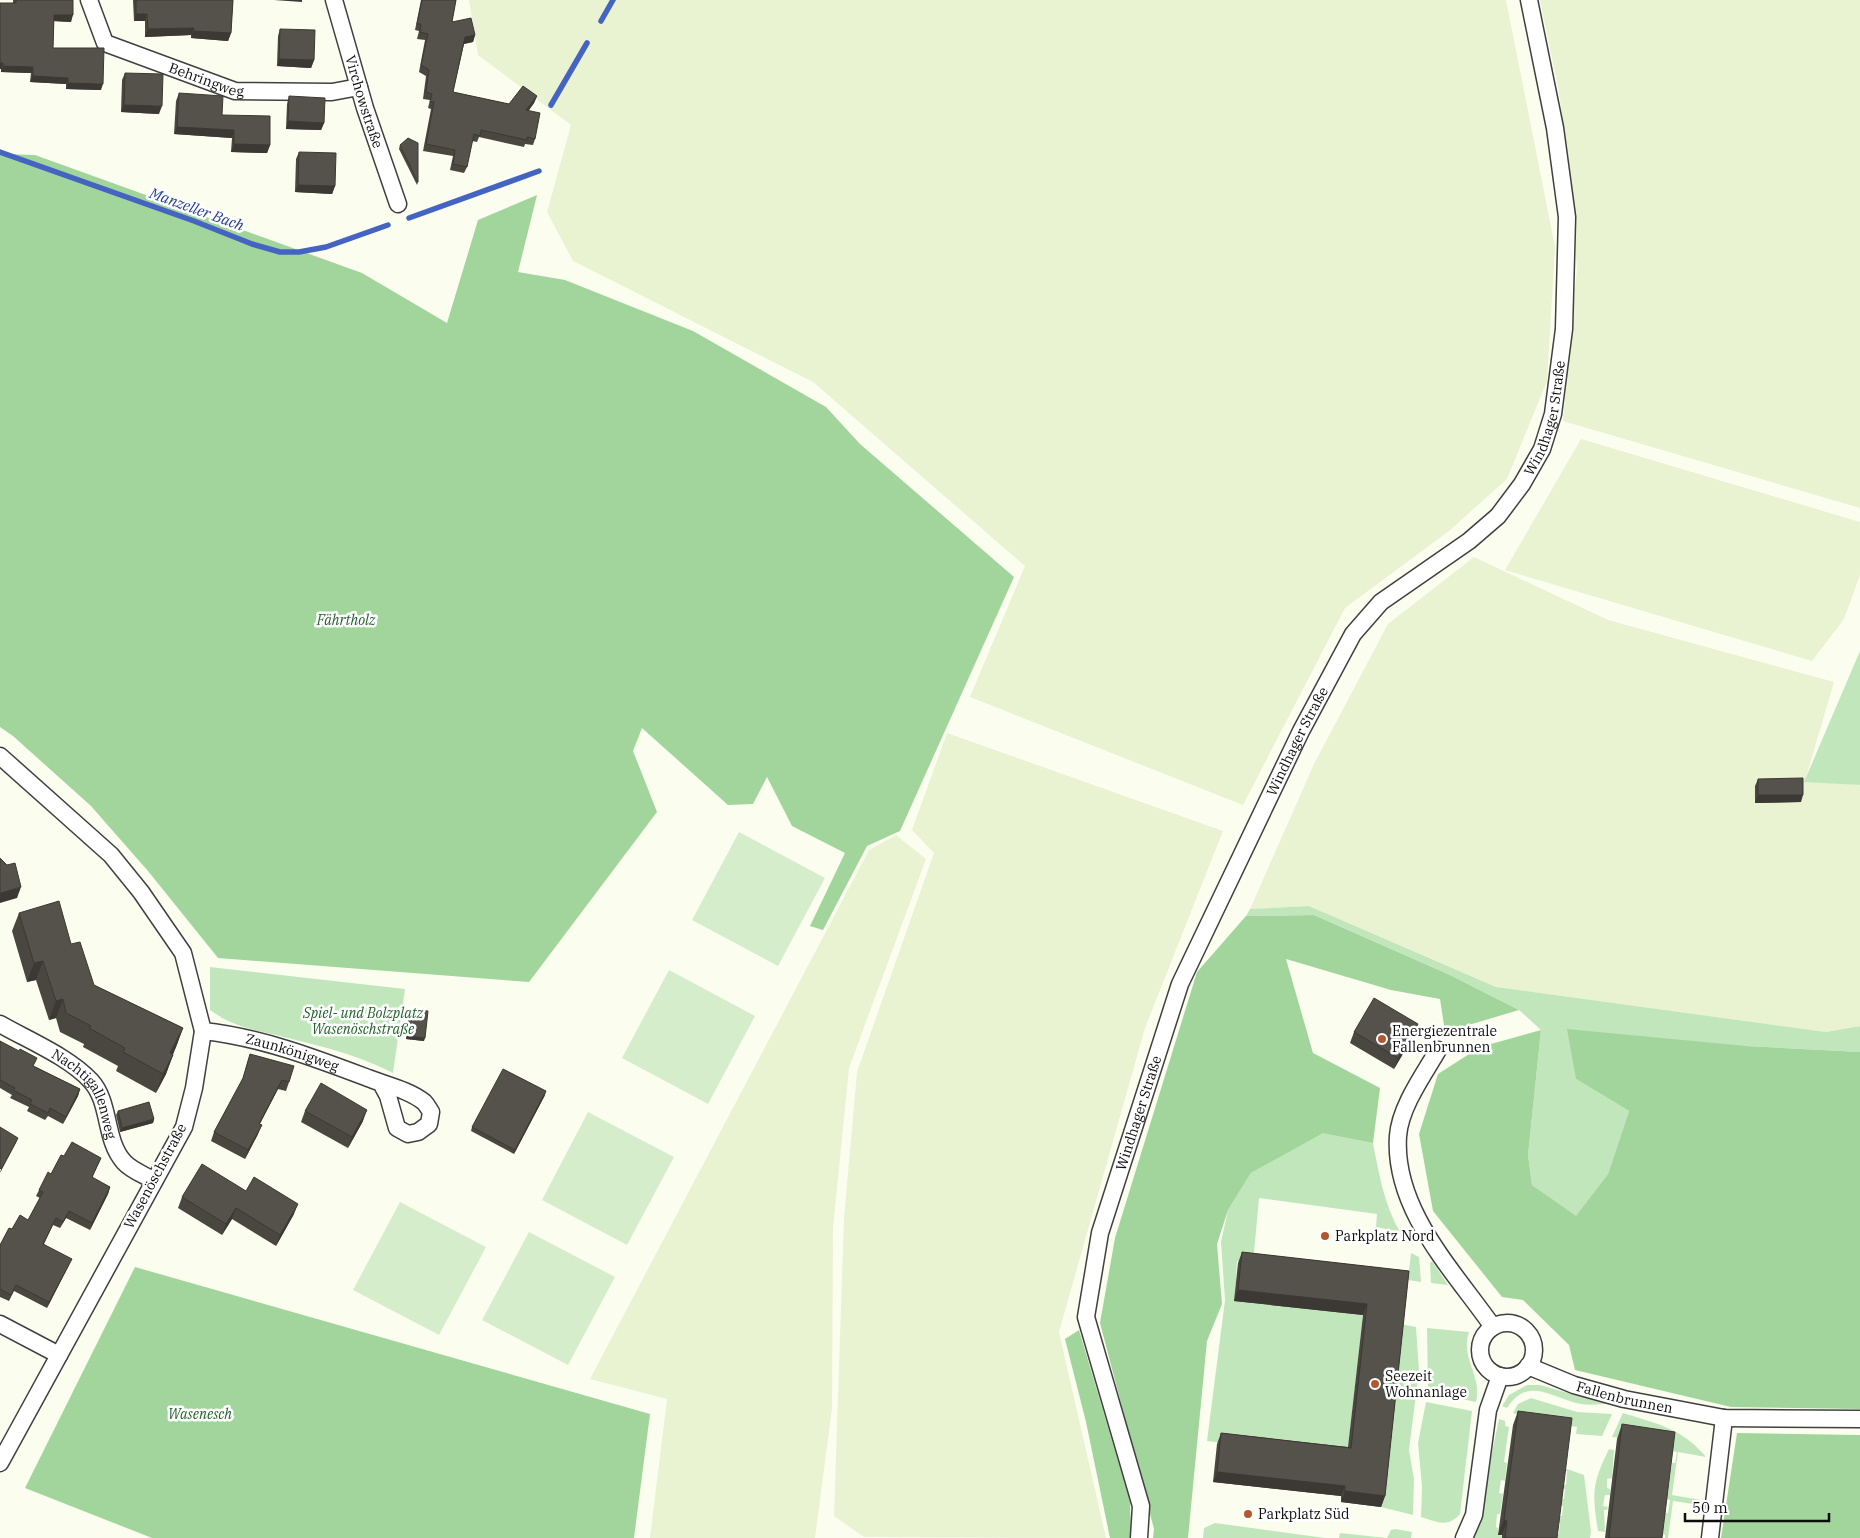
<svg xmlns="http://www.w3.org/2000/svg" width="1860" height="1538" font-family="'IBM Plex Serif',serif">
	<rect width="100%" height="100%" fill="#fbfeef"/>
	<g fill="#e9f2d1">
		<polygon points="469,0 1506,0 1555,247 1547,381 1507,479 1449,531 1345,608 1243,805 970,697 1025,566 813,382 573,261 547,212 571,125 478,55"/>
		<polygon points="1540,0 1860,0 1860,508 1563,421 1577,269 1569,160 1558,87"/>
		<polygon points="1581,439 1860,522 1860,575 1844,619 1812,661 1505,570"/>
		<polygon points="1474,557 1608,620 1834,682 1805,781 1860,785 1860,1026 1826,1032 1496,987 1309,906 1250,909 1314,764 1388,624"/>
		<polygon points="947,733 1223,831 1145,1028 1059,1332 1106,1538 864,1537 834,1516 844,1218 857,1072 934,853 912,830"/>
		<polygon points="896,835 926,859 849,1068 833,1228 832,1408 815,1538 650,1538 667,1399 590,1379 869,850"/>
	</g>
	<g fill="#c2e6bb">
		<polygon points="1860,651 1860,785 1804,782"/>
		<polygon points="1309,906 1496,987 1826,1032 1860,1026 1860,1052 1746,1046 1576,1079 1629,1111 1608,1174 1576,1217 1532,1185 1528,1155 1541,1030 1519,1010 1450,975 1314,915 1246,916 1250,909"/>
		<path d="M210,967L405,989L393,1073C360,1056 325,1047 288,1038C258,1030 236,1029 210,1010Z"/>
		<path d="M1323,1132L1373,1143C1379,1174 1384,1204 1400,1232L1376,1227L1377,1214L1259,1198L1253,1264L1237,1261L1235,1301L1363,1315L1347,1458L1207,1441L1225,1300L1221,1242L1228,1210L1251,1173Z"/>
		<polygon points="1411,1253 1419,1257 1421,1282 1408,1280"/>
		<polygon points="1432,1261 1448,1285 1431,1283 1430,1263"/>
		<polygon points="1400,1324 1416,1327 1419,1371 1409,1450 1414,1479 1413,1515 1381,1507"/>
		<path d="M1427,1328L1469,1332C1460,1358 1483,1377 1476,1402L1433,1393L1428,1390Z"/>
		<path d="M1527,1385H1540L1607,1404C1597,1404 1586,1406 1576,1403C1549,1396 1527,1377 1507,1408L1502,1406L1509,1395Z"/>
		<polygon points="1531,1398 1577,1412 1612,1414 1602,1436 1576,1434 1577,1427 1532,1421 1513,1413 1518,1404"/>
		<path d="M1426,1402L1472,1411L1460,1514C1448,1528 1437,1522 1421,1517L1422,1487L1418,1443Z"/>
		<path d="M1623,1413C1657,1424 1682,1428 1706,1457L1678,1452L1672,1495L1701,1500L1700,1505L1673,1501L1668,1538H1665V1535L1662,1534L1664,1513H1668L1670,1500L1665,1499L1666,1494H1668L1672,1463H1675L1677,1452L1671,1451V1444L1612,1437Z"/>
		<polygon points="1499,1419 1505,1421 1505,1426 1509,1427 1504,1462 1507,1463 1505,1481 1501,1480 1499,1493 1503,1494 1500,1514 1497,1514 1496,1527 1498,1528 1498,1535 1522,1538 1474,1538"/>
		<path d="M1609,1449L1614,1450L1612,1478L1607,1479V1488L1610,1489V1495H1605L1603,1506L1608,1507L1607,1510H1604L1605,1532L1598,1531C1592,1493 1592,1484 1609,1449Z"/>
		<polygon points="1564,1468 1584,1475 1591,1531 1590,1538 1555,1538 1555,1534 1559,1534 1560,1523 1556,1523 1558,1516 1562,1516 1563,1506 1559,1505 1560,1499 1564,1499 1565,1489 1560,1487 1561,1484 1566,1485 1567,1471 1563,1470"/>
		<polygon points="1215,1523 1325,1538 1203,1538 1204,1528"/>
		<polygon points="1395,1529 1412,1532 1411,1538 1339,1538 1340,1533 1387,1538 1391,1530"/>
	</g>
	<g fill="#a2d59c">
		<polygon points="0,154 35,155 362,273 447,323 478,220 537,195 518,272 565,280 693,331 826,407 860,444 1014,577 900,831 867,846 823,930 810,926 845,853 792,826 767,777 753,804 728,805 642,728 633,751 657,812 529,982 218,958 148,871 91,806 13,736 0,727"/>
		<polygon points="1314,915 1450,975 1519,1010 1445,1032 1440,999 1391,990 1286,959 1313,1053 1380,1088 1373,1143 1323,1133 1251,1173 1228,1210 1217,1244 1222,1304 1207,1341 1188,1538 1153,1538 1154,1529 1100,1323 1115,1238 1197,972 1246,916"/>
		<polygon points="1567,1029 1746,1046 1860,1052 1860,1409 1731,1407 1575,1370 1569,1345 1523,1300 1502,1297 1433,1211 1419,1134 1438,1074 1480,1047 1541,1030 1528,1155 1532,1185 1576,1216 1608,1174 1629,1111 1576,1079"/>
		<polygon points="135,1267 650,1414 634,1538 152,1538 25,1488"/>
		<polygon points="1079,1330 1130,1501 1131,1538 1110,1538 1086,1422 1065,1339"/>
		<polygon points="1737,1433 1860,1435 1860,1538 1721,1538"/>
	</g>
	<g fill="#d6edcc">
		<polygon points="739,832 825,878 778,966 692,920"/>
		<polygon points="669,970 755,1016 708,1104 622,1058"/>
		<polygon points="588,1112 674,1157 627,1245 542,1200"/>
		<polygon points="400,1202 486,1247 439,1335 353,1290"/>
		<polygon points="529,1232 615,1277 568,1365 482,1320"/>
	</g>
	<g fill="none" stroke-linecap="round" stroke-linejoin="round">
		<g stroke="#4564c2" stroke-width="5.5">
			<polyline points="601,21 613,0"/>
			<polyline points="551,105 587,43"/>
			<polyline points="0,152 194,221 252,244 280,252 299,252 326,247 388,225"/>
			<polyline points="409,218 539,171"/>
		</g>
		<defs>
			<g id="minor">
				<path id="s1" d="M89,0L105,43L235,91L332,92L359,87"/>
				<path id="s2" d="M334,0L365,108L398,204"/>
				<polyline points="0,756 111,855 141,892 183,953 203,1031 194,1088 184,1127 0,1463"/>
				<path id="s3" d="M0,1024C28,1040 69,1057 91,1081C111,1103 104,1140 124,1162C131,1170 144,1175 153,1180"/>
				<path id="s4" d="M203,1031C260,1037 315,1058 368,1078C386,1085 409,1090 424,1102C427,1105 429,1109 431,1112L429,1124L418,1132L408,1134L397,1128L388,1096L381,1083"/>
				<path d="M1438,1050C1424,1074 1400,1107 1398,1136C1393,1210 1454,1271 1493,1327"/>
				<circle cx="1507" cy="1350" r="27"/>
				<polyline points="0,1324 59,1355"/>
				<path id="s5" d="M1528,1366L1574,1385L1624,1399L1724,1418L1860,1419"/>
				<path id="s6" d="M1139,1538L1141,1506L1086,1317L1100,1233L1180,984L1301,731L1353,634L1381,602L1469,541L1498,516L1522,484L1542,449L1553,414L1564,329L1567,217L1555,128L1529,0"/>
				<polyline points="1464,1538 1474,1515 1488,1410 1500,1376"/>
				<polyline points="1710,1538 1724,1418"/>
			</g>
		</defs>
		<use href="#minor" stroke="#404040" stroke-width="19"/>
		<use href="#minor" stroke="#fff" stroke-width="16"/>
	</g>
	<g fill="#494740">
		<polygon points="13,0 73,0 71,22 54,21 53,48 101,90 66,89 66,84 30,82 31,73 1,72 1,69 0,69 0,3 13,3"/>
		<polygon points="133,0 233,0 231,33 228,41 191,38 191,35 145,37 145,21 134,21"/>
		<polygon points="421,0 456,0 452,22 475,35 473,42 464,44 453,92 509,104 537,96 534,103 528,111 535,139 533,145 525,144 524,147 479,137 477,142 472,141 467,167 464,173 450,170 453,156 423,151 431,109 428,108 430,100 423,99 426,76 419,72 425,40 417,39 419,31 415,30"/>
		<polygon points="280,29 314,60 311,68 277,66 278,36"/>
		<polygon points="125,73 159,114 121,112 122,80"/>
		<polygon points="179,93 222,115 270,145 267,153 231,152 232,138 174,134 176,101"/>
		<polygon points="289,96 324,123 321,130 286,129 287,104"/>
		<polygon points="400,145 418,182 417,185 399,149"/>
		<polygon points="299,152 335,186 332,194 295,192 296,159"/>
		<polygon points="1758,779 1801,802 1755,803 1755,786"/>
		<polygon points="19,913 71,944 94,985 183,1028 176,1047 173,1055 166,1074 156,1093 116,1071 118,1066 83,1047 84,1044 60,1032 56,1018 49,1020 36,980 27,982 12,931"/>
		<polygon points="411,1009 424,1041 406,1039 409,1013"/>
		<polygon points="1354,1032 1414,1035 1394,1069 1350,1043"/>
		<polygon points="0,1041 34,1066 80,1089 78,1096 63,1124 48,1116 45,1120 27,1111 29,1107 10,1098 12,1095 0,1088"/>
		<polygon points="250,1054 289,1082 286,1091 278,1089 260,1124 258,1134 245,1159 211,1141 214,1132 242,1081"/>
		<polygon points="545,1095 514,1154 471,1131 472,1127"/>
		<polygon points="118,1111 154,1119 153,1123 120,1132 116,1115"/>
		<polygon points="305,1111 363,1121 348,1148 301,1122"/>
		<polygon points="64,1156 101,1158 92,1178 110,1187 108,1194 90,1230 66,1218 60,1228 53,1225 44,1244 69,1265 47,1308 14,1291 9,1301 0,1297 0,1245 12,1229 28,1220 40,1198 36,1196 39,1190"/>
		<polygon points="182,1197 294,1214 276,1246 232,1219 222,1235 178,1208"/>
		<polygon points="1242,1252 1409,1271 1385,1496 1381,1507 1341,1502 1341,1496 1213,1482 1217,1444 1221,1433 1348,1447 1363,1315 1234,1301 1238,1263"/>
		<polygon points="1518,1411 1557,1538 1502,1538 1502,1535 1498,1535 1513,1425"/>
		<polygon points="1622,1424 1662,1538 1605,1538 1617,1439"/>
	</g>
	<g fill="#3c3934">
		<polygon points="274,0 302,0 302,2"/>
		<polygon points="136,14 147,14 145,21 134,21"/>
		<polygon points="54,15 73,15 71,22 52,21"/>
		<polygon points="194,28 191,35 145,37 148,29"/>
		<polygon points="193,31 231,33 228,41 191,38"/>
		<polygon points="475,35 473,42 463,44 465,37"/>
		<polygon points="279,59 314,60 311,68 277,66"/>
		<polygon points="0,63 3,63 1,69 0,69"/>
		<polygon points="3,66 33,67 31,73 1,72"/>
		<polygon points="33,76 68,78 66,84 30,82"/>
		<polygon points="68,83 103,84 101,90 66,89"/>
		<polygon points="537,96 534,103 524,117 526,110"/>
		<polygon points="124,105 162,106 159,114 121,112"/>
		<polygon points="288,121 324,123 321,130 286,129"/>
		<polygon points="177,127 234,130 232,138 174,134"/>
		<polygon points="234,144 270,145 267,153 231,152"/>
		<polygon points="298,185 335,186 332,194 295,192"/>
		<polygon points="1758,795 1803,795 1801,802 1755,803"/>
		<polygon points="21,887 17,898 0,903 0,893"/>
		<polygon points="43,961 36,980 27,982 34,963"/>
		<polygon points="63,999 56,1018 49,1020 56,1001"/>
		<polygon points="1418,1024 1414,1035 1394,1069 1398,1058"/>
		<polygon points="183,1028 176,1047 163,1072 170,1053"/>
		<polygon points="407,1036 425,1038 424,1041 406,1039"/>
		<polygon points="173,1055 166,1074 156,1093 163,1074"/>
		<polygon points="282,1080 278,1089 255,1132 259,1124"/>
		<polygon points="80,1089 78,1096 63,1124 66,1117"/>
		<polygon points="546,1091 545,1095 514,1154 515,1150"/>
		<polygon points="367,1110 363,1121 348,1148 352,1137"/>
		<polygon points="154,1119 153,1123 120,1132 122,1128"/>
		<polygon points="262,1125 258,1134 245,1159 248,1150"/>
		<polygon points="18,1138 16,1143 0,1173 1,1169"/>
		<polygon points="110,1187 108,1194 90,1230 92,1223"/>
		<polygon points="298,1204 294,1214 276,1246 280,1235"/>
		<polygon points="236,1208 232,1219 222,1235 226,1224"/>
		<polygon points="69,1211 66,1218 60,1228 63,1222"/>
		<polygon points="72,1259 69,1265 47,1308 49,1302"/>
		<polygon points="1238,1290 1367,1304 1363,1315 1234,1301"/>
		<polygon points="1217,1472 1345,1486 1341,1496 1213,1482"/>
		<polygon points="1345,1491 1385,1496 1381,1507 1341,1502"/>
		<polygon points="1504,1520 1507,1521 1502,1535 1498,1535"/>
	</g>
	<g fill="#55524b" stroke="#3c3934">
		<polygon points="16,0 73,0 73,15 54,15 53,48 104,48 103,84 68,83 68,78 33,76 33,67 3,66 3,63 0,63 0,3 16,3"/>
		<polygon points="136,0 233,0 231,33 193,31 194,28 148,29 147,14 136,14"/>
		<polygon points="422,0 456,0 452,22 471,18 475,35 465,37 453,92 509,104 523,86 537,96 526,110 540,113 535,139 527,137 527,140 481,130 480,136 474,134 467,167 453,164 455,150 426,144 434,102 430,102 432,94 426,92 429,70 421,65 428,34 420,32 421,24 417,24"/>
		<polygon points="280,29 315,30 314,60 279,59"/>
		<polygon points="125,73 163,74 162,106 124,105"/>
		<polygon points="179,93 223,96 222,115 270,116 270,145 234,144 234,130 177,127"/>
		<polygon points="289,96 325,98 324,123 288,121"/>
		<polygon points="408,138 418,143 418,182 400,145"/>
		<polygon points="299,152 336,153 335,186 298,185"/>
		<polygon points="1803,778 1803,795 1758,795 1758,779"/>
		<polygon points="0,858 7,865 15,863 21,887 0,893"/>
		<polygon points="59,901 71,944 80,942 94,985 183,1028 170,1053 173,1055 163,1074 123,1052 125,1048 89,1028 91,1026 66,1013 63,999 56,1001 43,961 34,963 19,913"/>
		<polygon points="1374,998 1418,1024 1398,1058 1354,1032"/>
		<polygon points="411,1009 428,1011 425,1038 407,1036"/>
		<polygon points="0,1041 19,1051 20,1049 37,1058 33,1066 80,1089 66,1117 50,1108 48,1113 30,1104 32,1100 13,1090 15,1088 0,1080"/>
		<polygon points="250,1054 294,1066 289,1082 282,1080 259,1124 262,1125 248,1150 214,1132 243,1078"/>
		<polygon points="503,1069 546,1091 515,1150 472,1127"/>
		<polygon points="321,1083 367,1110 352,1137 305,1111"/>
		<polygon points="149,1102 154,1119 122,1128 118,1111"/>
		<polygon points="0,1127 18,1138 1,1169 0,1168"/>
		<polygon points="72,1142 101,1158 92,1177 110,1187 92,1223 69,1211 63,1222 56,1218 43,1244 72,1259 49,1302 16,1285 11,1295 0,1289 0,1245 9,1228 12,1229 20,1215 28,1220 43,1192 39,1190 48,1172 51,1174 61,1155 64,1156"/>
		<polygon points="202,1164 246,1191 254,1177 298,1204 280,1235 236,1208 226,1224 182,1197"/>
		<polygon points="1242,1252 1409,1271 1385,1496 1345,1491 1345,1486 1217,1472 1221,1433 1351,1448 1367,1304 1238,1290"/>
		<polygon points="1518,1411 1572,1418 1557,1538 1505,1538 1507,1521 1504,1520"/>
		<polygon points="1622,1424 1675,1432 1662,1538 1609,1538"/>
	</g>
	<g fill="#b25831" stroke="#fff" stroke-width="2">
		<circle cx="1382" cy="1039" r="5"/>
		<circle cx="1325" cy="1236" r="5"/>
		<circle cx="1375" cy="1384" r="5"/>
		<circle cx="1248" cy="1514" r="5"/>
	</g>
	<g text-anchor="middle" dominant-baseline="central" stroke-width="5" stroke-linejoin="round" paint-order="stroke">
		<g font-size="14" fill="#0d0d0d" stroke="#fff">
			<text stroke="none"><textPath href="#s1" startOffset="154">Behringweg</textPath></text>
			<text stroke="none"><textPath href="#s2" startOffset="106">Virchowstraße</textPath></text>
			<text stroke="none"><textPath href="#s6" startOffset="1265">Windhager Straße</textPath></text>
			<text stroke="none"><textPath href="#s6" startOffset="845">Windhager Straße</textPath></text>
			<text stroke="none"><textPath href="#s4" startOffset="92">Zaunkönigweg</textPath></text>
			<text stroke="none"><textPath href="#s3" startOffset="115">Nachtigallenweg</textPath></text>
			<text stroke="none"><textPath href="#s6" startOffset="440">Windhager Straße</textPath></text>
			<text transform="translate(155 1176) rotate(-62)">Wasenöschstraße</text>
			<text stroke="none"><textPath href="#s5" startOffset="102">Fallenbrunnen</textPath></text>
		</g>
		<g font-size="14" font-style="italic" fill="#23602c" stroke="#fff">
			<text x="346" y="620">Fährtholz</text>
			<text x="363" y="1013">Spiel- und Bolzplatz<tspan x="363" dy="16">Wasenöschstraße</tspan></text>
			<text x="200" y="1414">Wasenesch</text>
		</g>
		<g font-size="14" fill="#0d0d0d" stroke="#fff" text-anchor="start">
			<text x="1392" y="1031">Energiezentrale<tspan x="1392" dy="16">Fallenbrunnen</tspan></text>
			<text x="1335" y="1236">Parkplatz Nord</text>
			<text x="1385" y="1376">Seezeit<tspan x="1385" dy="16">Wohnanlage</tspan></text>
			<text x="1258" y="1514">Parkplatz Süd</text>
		</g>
		<g font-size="15" font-style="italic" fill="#213a95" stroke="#fff">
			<text transform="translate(197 209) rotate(20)">Manzeller Bach</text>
		</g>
	</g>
	<path d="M1685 1513v8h144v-8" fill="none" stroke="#0d0d0d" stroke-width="2.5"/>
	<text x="1692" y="1513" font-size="15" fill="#0d0d0d" stroke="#ffffff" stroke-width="4" paint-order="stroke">50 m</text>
</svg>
